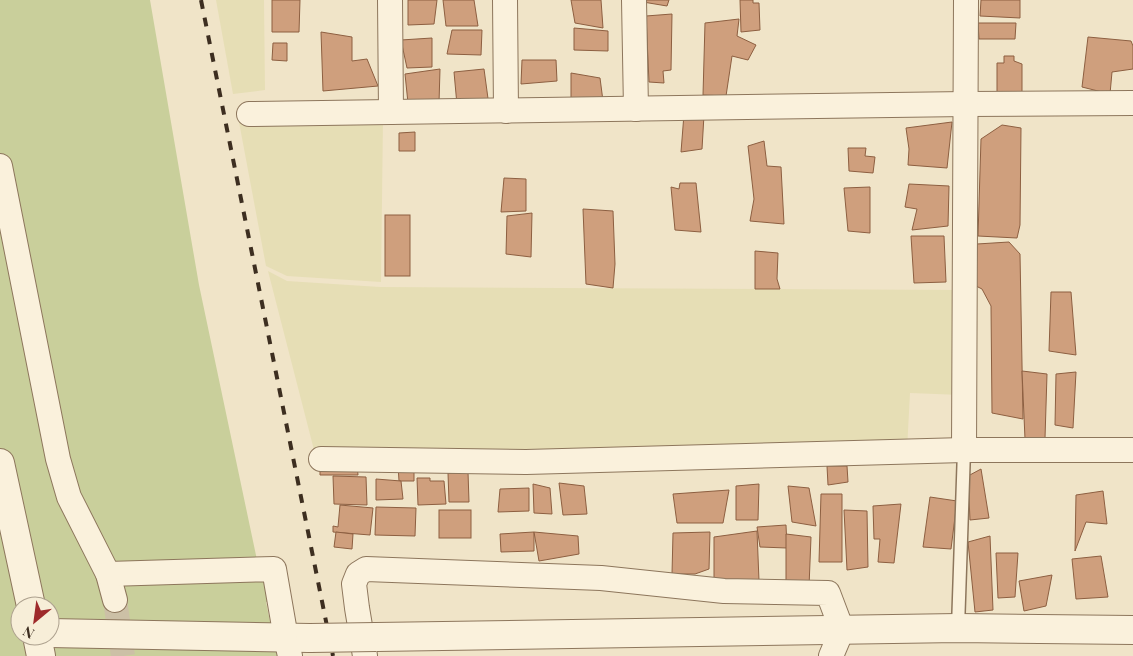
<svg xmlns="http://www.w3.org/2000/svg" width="1133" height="656" font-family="'Playfair Display',serif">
	<rect width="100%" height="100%" fill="#f0e4c8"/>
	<g fill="#e6deb5">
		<polygon points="216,0 264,0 265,90 233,94"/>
		<polygon points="383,120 381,282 287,276 266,266 239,122"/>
		<polygon points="268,271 287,281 380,287 964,290 961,395 910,393 907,450 314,450"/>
	</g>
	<path fill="#c9cf9b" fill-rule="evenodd" d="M0,0H150L199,285L261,579L267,583L271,602H266L277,656H0ZM20,606H50V636H20Z"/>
	<g fill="#cf9f7d" stroke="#8d5f41">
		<polygon points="272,0 300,0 299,32 272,32"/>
		<polygon points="408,0 437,0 434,24 408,25"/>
		<polygon points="443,0 474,0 478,26 446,26"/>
		<polygon points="571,0 601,0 603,28 575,23"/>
		<polygon points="643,0 669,0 667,6 643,2"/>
		<polygon points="740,0 753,0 753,3 759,3 760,30 741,32"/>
		<polygon points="981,0 1020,0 1020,18 980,16"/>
		<polygon points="672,14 671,70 663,71 664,83 649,82 646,16"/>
		<polygon points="739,19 737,36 756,45 748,60 732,56 726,96 703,95 705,23"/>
		<polygon points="978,23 1016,23 1015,39 979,39"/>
		<polygon points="574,28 608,31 608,51 574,50"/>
		<polygon points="452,30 482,30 481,55 447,54"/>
		<polygon points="321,32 352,37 352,61 367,59 378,86 323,91"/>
		<polygon points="1088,37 1131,41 1133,46 1133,69 1112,72 1110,94 1082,87"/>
		<polygon points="432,38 432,67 407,68 401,40"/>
		<polygon points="273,43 287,43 287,61 272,60"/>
		<polygon points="1004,56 1014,56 1014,61 1022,64 1022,95 997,94 997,63 1004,63"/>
		<polygon points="522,60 556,60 557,81 521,84"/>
		<polygon points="440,69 439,103 408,103 405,74"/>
		<polygon points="484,69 489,106 457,105 454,72"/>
		<polygon points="571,73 600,78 603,101 571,100"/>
		<polygon points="684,114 704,115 702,149 681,152"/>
		<polygon points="952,122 947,168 908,165 909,149 906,128"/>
		<polygon points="1002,125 1021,128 1020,225 1017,238 978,236 981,139"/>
		<polygon points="415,132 415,151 399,151 399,133"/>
		<polygon points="764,141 767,166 781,167 784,224 750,221 754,199 748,146"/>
		<polygon points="848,148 866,148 865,156 875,157 873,173 849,171"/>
		<polygon points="504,178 526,179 526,211 501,212"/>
		<polygon points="680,183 696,183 701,232 675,230 671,187 679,189"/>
		<polygon points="909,184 949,186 948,226 912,230 917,209 905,207"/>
		<polygon points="870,187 870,233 848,231 844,188"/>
		<polygon points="583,209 613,211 615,264 613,288 586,284"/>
		<polygon points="532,213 531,257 506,254 507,216"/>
		<rect x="385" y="215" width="25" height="61"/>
		<polygon points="911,236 944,236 946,282 914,283"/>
		<polygon points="1009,242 1020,254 1023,419 992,413 991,306 982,289 976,286 977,244"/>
		<polygon points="755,251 778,253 777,279 780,289 755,289"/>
		<polygon points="1051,292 1071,292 1076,355 1049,351"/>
		<polygon points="1022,371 1047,374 1045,438 1025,439"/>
		<polygon points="1076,372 1073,428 1055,425 1056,374"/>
		<polygon points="320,464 357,464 358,475 320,475"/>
		<polygon points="414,464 414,481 399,481 398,465"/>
		<polygon points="827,466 847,466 848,482 828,485"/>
		<polygon points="981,469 989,518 970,520 968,476"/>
		<polygon points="468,472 469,502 449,502 448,473"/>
		<polygon points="333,476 366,477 367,505 334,504"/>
		<polygon points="417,478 430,478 430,481 444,481 446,504 418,505"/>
		<polygon points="376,479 401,481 403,499 376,500"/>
		<polygon points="559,483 584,486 587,514 563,515"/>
		<polygon points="533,484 550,488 552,514 534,513"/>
		<polygon points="759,484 758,520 736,520 736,486"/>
		<polygon points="788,486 809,488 816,526 792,522"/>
		<polygon points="529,488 529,511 498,512 500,489"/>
		<polygon points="729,490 723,523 677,523 673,494"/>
		<polygon points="1103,491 1107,524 1086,522 1075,551 1076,495"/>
		<polygon points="821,494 842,494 842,562 819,562"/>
		<polygon points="930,497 957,501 951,549 923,547"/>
		<polygon points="901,504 894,563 878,562 880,539 874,539 873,506"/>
		<polygon points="340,505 373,508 370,535 333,532 333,526 338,527"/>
		<polygon points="376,507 416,508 415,536 375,535"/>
		<rect x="439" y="510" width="32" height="28"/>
		<polygon points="844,510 867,511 868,567 847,570"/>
		<polygon points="786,525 787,548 760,547 757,527"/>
		<polygon points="757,531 759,581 714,579 714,537"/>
		<polygon points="336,532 353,534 352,549 334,547"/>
		<polygon points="534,532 534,551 501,552 500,534"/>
		<polygon points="534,532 578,536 579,554 539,561"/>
		<polygon points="710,532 709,569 695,574 672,574 673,533"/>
		<polygon points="786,534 811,537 809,587 786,586"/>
		<polygon points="990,536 993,610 975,612 968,542"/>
		<polygon points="996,553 1018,553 1015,597 998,598"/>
		<polygon points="1101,556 1108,597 1076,599 1072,559"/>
		<polygon points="1052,575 1046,606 1024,611 1019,581"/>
	</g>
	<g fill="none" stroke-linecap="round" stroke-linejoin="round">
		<polyline stroke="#ccc0a6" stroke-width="24" stroke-dasharray="24 12" stroke-linecap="butt" points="115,600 123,656"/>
		<defs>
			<polyline id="service" points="958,628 964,450"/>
			<g id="minor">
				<polyline points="390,0 391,112"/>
				<polyline points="505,0 506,111"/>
				<polyline points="634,0 636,109"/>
				<polyline points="249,114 966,104 1133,103"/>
				<polyline points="0,166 58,459 69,497 108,574 115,600"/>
				<polyline points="964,450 966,0"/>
				<polyline points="321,459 526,462 964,450 1133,450"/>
				<polyline points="108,574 274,569 286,638 290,656"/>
				<polyline points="365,656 357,608 354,584 358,574 366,569 601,578 724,591 828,593 842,630 831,656"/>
			</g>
			<g id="tertiary">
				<polyline points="0,463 31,606"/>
				<polyline points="50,633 310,638"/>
				<polyline points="37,636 41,656"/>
				<polyline points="376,637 958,628 1133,630"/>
			</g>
		</defs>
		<use href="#service" stroke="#8d765c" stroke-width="15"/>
		<use href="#minor" stroke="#8d765c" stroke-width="26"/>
		<use href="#tertiary" stroke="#8d765c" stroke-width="30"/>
		<use href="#service" stroke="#faf1dc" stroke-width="12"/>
		<use href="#minor" stroke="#faf1dc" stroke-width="24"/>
		<use href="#tertiary" stroke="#faf1dc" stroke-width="28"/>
		<polyline stroke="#3d2e20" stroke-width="4" stroke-dasharray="9 9" stroke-linecap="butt" points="201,0 333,656"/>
		<defs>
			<polyline id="tertiary-bridge" points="310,638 376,637"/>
		</defs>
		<use href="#tertiary-bridge" stroke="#8d765c" stroke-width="30" stroke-linecap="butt"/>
		<use href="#tertiary-bridge" stroke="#faf1dc" stroke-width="28"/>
	</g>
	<g transform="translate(35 621) rotate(209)"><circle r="24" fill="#f7eed8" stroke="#ada18e"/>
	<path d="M0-4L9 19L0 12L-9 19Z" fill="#9e2a2b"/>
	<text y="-8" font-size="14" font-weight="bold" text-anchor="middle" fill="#3d2e20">N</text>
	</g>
</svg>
